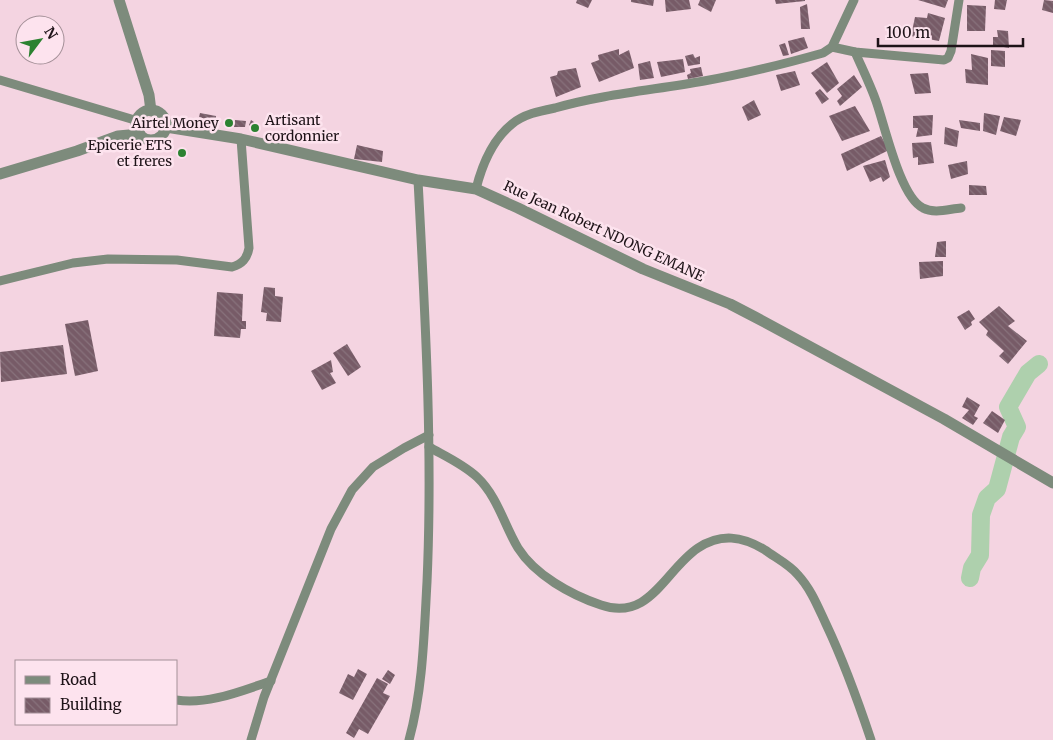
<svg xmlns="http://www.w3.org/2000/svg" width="1053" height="740" font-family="Merriweather,serif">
	<defs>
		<pattern id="building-back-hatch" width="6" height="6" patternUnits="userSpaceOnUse" patternTransform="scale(1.25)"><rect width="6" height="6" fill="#775b67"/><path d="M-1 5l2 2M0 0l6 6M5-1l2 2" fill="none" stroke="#88727c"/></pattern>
	</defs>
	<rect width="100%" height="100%" fill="#f4d4e1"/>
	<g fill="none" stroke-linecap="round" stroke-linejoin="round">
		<polyline stroke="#aed0ad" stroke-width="18" points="970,578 972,568 980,555 981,515 987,498 997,489 1011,437 1017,427 1008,407 1028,373 1039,364"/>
	</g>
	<g fill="url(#building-back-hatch)">
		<polygon points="577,0 592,0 588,8 576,3"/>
		<polygon points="631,0 654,0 653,6 631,2"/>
		<polygon points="665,0 689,0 691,9 666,12"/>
		<polygon points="700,0 716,0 711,12 698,5"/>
		<polygon points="775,0 805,0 805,1 776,4"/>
		<polygon points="918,0 948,0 945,8"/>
		<polygon points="995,0 1007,0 1005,10 994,9"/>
		<polygon points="1044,0 1053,1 1053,13 1042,10"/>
		<polygon points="807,4 810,29 801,29 800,7"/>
		<polygon points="967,5 986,6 985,31 967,31"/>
		<polygon points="928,13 945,18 939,41 911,36 915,17 927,18"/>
		<polygon points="997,30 1008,31 1009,48 993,45 993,37 998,37"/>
		<polygon points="804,37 808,48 791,54 788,41"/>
		<polygon points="785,43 789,55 783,56 779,45"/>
		<polygon points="619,49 619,55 629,50 634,68 599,82 591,63 599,60 598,55"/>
		<polygon points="991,50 1005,51 1005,67 991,66"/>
		<polygon points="693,54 695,58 700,56 700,64 688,66 685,56"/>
		<polygon points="971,54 988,58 988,85 966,83 965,69 972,70"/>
		<polygon points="683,59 685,72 661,77 657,62"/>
		<polygon points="650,61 654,78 640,80 638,64"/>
		<polygon points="827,62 839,83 827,93 811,73"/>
		<polygon points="701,67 703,76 688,79 687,75 691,73 690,69"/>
		<polygon points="576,68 581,87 556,97 550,77 557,75 558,71"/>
		<polygon points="795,71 800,85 781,91 776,75"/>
		<polygon points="928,73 931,93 915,94 910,74"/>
		<polygon points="854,75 862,87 840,106 837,101 842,96 837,89"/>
		<polygon points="820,89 829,99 822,104 815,93"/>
		<polygon points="754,100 761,115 748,121 742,107"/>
		<polygon points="855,106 870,131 842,141 829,116"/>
		<polygon points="200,113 216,116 216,122 199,117"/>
		<polygon points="984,113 1000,116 996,135 983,131"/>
		<polygon points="933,115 932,135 916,137 918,128 913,128 913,116"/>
		<polygon points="1004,117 1021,120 1016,136 1000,131"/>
		<polygon points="235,120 246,121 245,127 234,127"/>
		<polygon points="251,120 258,125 255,131 249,125"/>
		<polygon points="959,120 980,123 980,131 961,128"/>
		<polygon points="945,127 959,131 957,147 944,144"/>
		<polygon points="881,136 889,150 847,171 841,154"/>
		<polygon points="931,142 934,163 918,165 918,157 913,158 912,143"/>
		<polygon points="357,145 383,151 382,162 354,159"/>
		<polygon points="885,160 890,177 883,182 881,177 870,182 863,166"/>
		<polygon points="967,161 968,174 951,179 948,165"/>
		<polygon points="969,185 986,186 987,195 969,195"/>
		<polygon points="946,241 946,257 935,257 937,242"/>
		<polygon points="943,261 943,276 920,279 919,262"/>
		<polygon points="264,287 275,288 275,296 283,297 281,322 266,321 267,313 261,312"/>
		<polygon points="217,292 243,294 242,321 246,321 246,329 241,329 240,338 214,336"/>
		<polygon points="999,306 1015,321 1008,326 1027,341 1008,364 999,356 1004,351 986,335 988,331 979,322"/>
		<polygon points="969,310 975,319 971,322 972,325 965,330 957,317"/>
		<polygon points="88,320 98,371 75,376 65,324"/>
		<polygon points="347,344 361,367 348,376 333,353"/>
		<polygon points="63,345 67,374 1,382 0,352"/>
		<polygon points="331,360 333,372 330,373 336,383 322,390 311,371"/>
		<polygon points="967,397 980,405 974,416 978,418 973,425 962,418 969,410 962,407"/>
		<polygon points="992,411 1005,420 998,433 983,423"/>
		<polygon points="358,669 367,674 353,700 339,693 348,674 354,677"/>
		<polygon points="388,670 395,675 390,684 382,679"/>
		<polygon points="377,678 388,684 383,693 390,696 368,734 359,729 354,738 346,733"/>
	</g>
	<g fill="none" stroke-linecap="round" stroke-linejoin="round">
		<g stroke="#7d8b7c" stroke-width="9">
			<polyline points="832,47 855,52 944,60 948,58 951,51 959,0"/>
			<path d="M855,52C862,68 870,84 876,101C885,126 900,197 923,208C934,214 949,209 961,208"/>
			<polyline points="0,80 138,121"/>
			<path d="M476,189C482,165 492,140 512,124C524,114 540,111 555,108C604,94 654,90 704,81C744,74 784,64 823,53L832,47L854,0"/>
			<path d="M0,281L73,263L108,259L177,260L232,267C242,264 247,259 249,248L241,139"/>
			<path d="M429,447C445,456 463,464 477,477C498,497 504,525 518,548C535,575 571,595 601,605C650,622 665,570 698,548C721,533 742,536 765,550C776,558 790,565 798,575C811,589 818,607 826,624C844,662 858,701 871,740"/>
			<path d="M176,700C208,705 241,691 271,681"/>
			<polyline points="251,740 264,697 331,529 352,490 373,467 404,448 429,435"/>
			<path d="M409,740C423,689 424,635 427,582C433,448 425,314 418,180"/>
		</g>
		<g stroke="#7d8b7c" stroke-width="11">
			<polyline points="119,0 149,95 151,111"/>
			<circle cx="151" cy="125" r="15"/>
			<polyline points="166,127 241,139 418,180 476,189 518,208 643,269 730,304 755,317 944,419 1053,483"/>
			<polyline points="0,174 77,151 118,136 140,134"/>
		</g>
	</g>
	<g fill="#2c8231" stroke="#fde3ee" stroke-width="2">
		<circle cx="229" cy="123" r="5"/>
		<circle cx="255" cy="128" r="5"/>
		<circle cx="182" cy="153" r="5"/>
	</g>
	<g text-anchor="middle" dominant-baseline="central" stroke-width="5" stroke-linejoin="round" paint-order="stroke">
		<g font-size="14" fill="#1e1318" stroke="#fde3ee" text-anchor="end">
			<text x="265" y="120" text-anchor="start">Artisant<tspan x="265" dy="16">cordonnier</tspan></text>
			<text x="219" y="123">Airtel Money</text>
			<text x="172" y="145">Epicerie ETS<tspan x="172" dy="16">et freres</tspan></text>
		</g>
		<g font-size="14" fill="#1e1318" stroke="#fde3ee">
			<text transform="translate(604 231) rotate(25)">Rue Jean Robert NDONG EMANE</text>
		</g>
	</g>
	<rect x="15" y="660" width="162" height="65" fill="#fde3ee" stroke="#a49098"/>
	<rect x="25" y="676" width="25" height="8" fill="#7d8b7c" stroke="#a49098"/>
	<text x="60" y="685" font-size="15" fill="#1e1318">Road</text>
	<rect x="25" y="698" width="25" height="15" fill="url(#building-back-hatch)" stroke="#a49098"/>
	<text x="60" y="710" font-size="15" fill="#1e1318">Building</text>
	<g transform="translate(40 40) rotate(58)"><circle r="24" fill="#fde3ee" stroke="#a49098"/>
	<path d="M0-4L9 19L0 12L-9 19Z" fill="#2c8231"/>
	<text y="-8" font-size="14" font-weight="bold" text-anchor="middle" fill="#1e1318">N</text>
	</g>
	<path d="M878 38v8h145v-8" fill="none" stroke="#1e1318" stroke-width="2.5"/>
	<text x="886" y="38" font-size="15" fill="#1e1318" stroke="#fde3ee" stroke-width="4" paint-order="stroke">100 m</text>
</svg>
